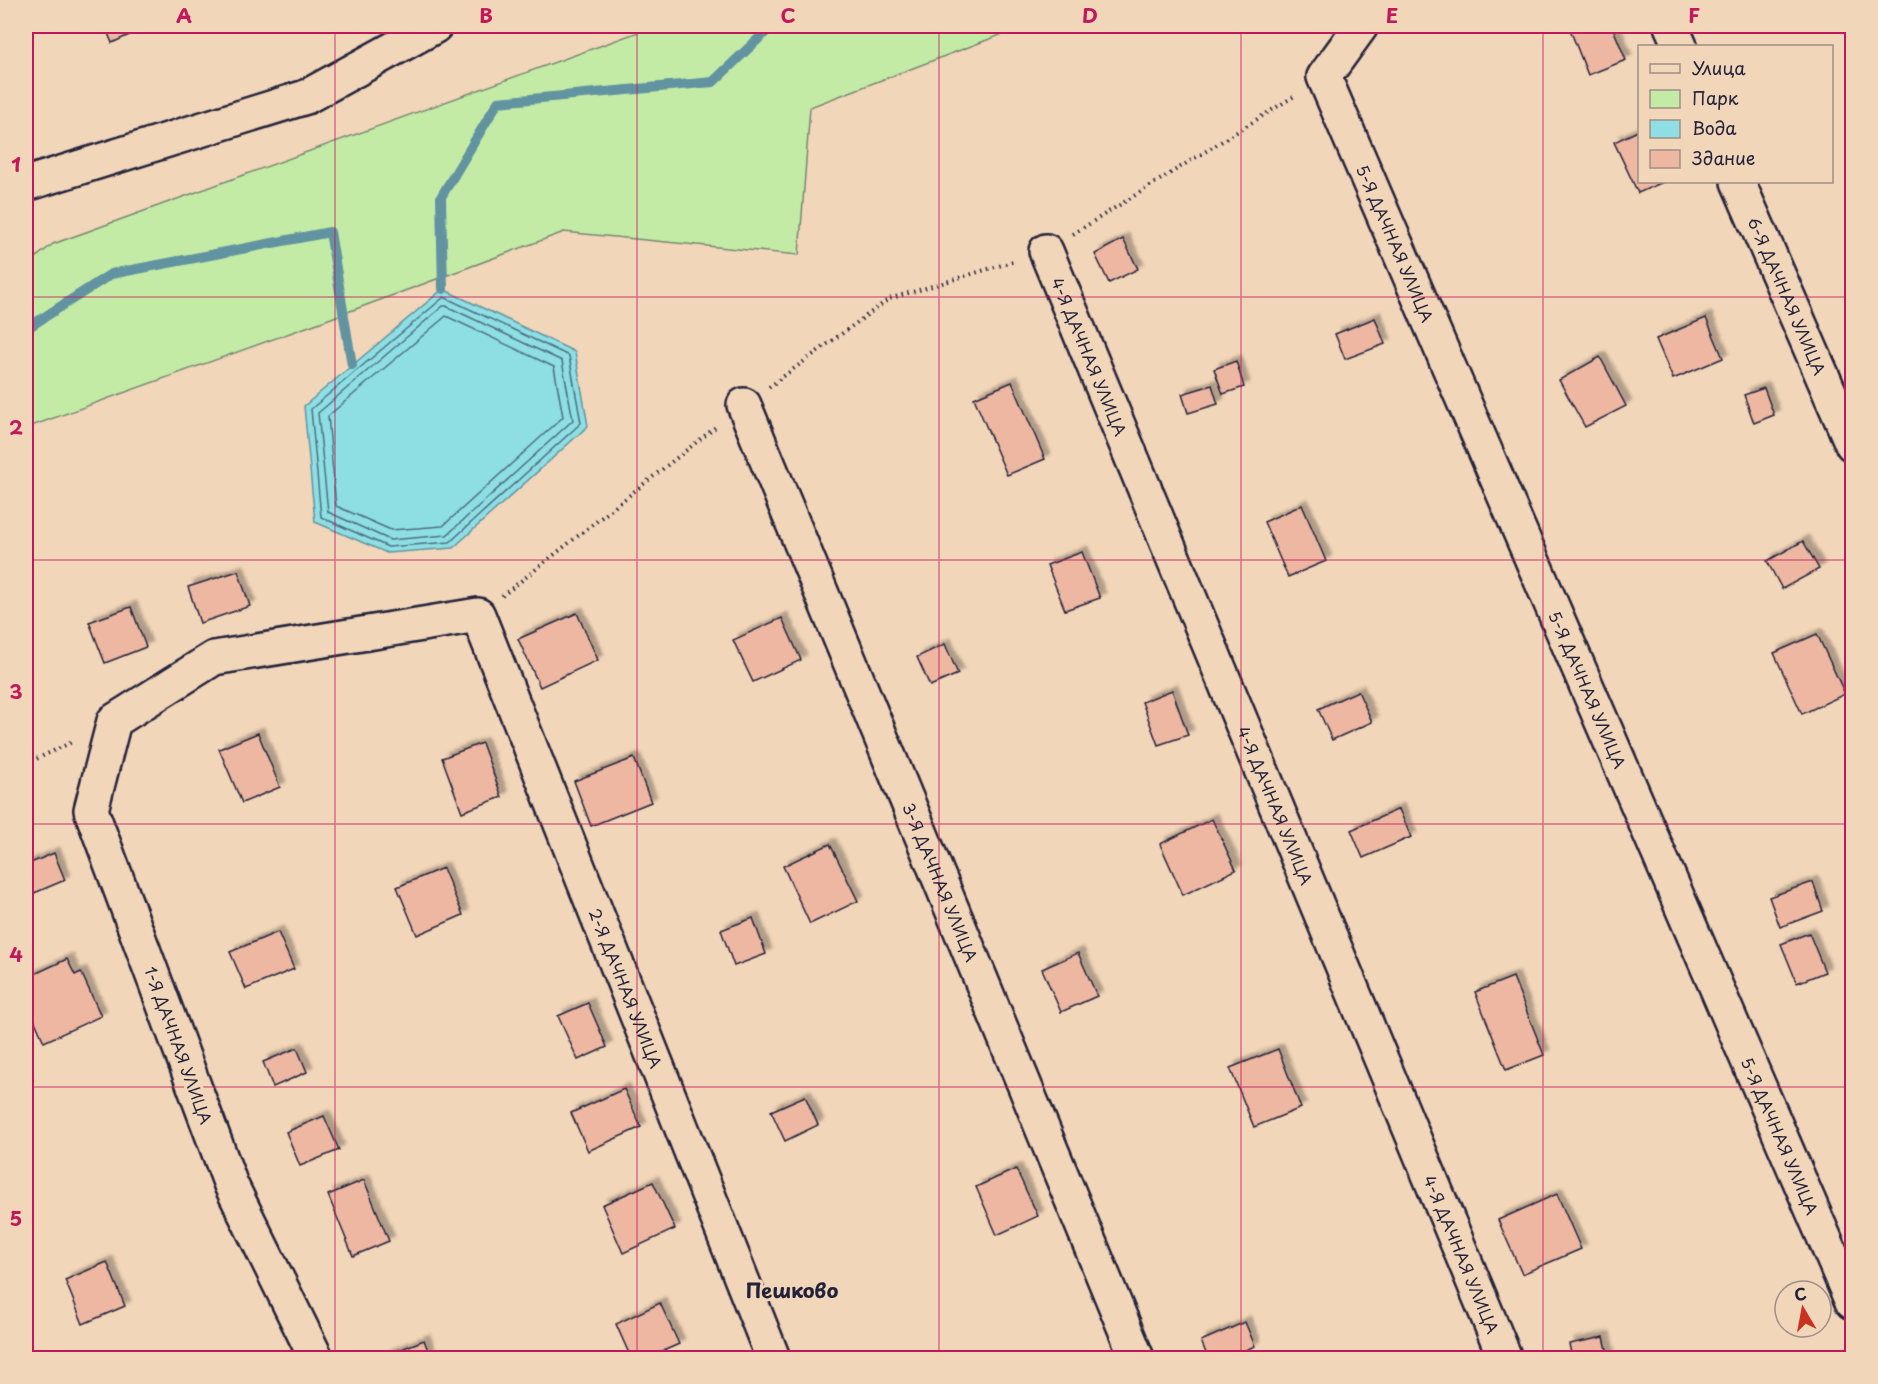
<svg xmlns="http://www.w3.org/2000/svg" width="1878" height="1384" font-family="'Playpen Sans',sans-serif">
	<defs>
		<filter id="shadow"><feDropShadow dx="5.5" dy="-5.5" stdDeviation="1.5" flood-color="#0004"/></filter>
	</defs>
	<rect width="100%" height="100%" fill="#f2d6b9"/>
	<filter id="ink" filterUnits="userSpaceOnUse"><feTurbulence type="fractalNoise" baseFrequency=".0167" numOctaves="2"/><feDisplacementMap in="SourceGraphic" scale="12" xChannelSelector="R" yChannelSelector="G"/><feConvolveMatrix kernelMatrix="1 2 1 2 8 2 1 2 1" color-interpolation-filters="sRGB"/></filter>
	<g filter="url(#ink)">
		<polygon fill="#c4eba6" stroke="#738670" stroke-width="1.5" points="655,26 1024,26 810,107 799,255 564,232 315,324 26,428 26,265 53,244"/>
		<polygon fill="#8ddfe4" stroke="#6293a0" stroke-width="1.5" points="443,289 575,352 588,426 453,548 387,553 315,522 304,406"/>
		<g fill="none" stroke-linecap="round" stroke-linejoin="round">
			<g stroke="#4d6e7f" stroke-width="1.5">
				<polygon points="444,297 569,356 581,423 450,542 388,547 321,517 311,409"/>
				<polygon points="443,306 446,306 562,361 573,420 447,535 390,540 328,512 318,413"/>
				<polygon points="446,316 554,367 563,417 443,526 391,530 336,506 328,416"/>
			</g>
			<g stroke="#6293a0" stroke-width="10">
				<polyline points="443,289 441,197 498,102 713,82 772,26"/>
				<polyline points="26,329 111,274 330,232 352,365"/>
			</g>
		</g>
		<g fill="#edb7a2" stroke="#22223b" stroke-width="1.5" filter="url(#shadow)">
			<polygon points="105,26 149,26 112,43"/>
			<polygon points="1572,26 1612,26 1626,60 1588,75 1569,27"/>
			<polygon points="1640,130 1640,182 1663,182 1638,193 1614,142"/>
			<polygon points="1123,239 1138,269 1109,283 1095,254"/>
			<polygon points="1375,318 1385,344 1345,359 1335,334"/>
			<polygon points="1706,318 1723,358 1673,379 1656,339"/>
			<polygon points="1600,357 1626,406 1585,427 1559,380"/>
			<polygon points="1236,361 1244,387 1223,394 1214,369"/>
			<polygon points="1012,382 1045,459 1007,475 974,398"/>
			<polygon points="1212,385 1218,404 1188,413 1182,394"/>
			<polygon points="1764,388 1774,415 1754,423 1744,395"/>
			<polygon points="1302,505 1326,561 1288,577 1264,522"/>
			<polygon points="1803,541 1819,569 1782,589 1767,561"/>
			<polygon points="1082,552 1100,598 1065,610 1047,565"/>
			<polygon points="238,571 250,606 200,623 188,587"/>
			<polygon points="131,607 146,647 105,663 89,622"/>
			<polygon points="577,613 598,660 540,687 518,639"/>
			<polygon points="782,618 801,660 753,682 733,640"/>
			<polygon points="1817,634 1845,694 1802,714 1774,653"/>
			<polygon points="945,644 958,674 930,686 917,657"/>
			<polygon points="1172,690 1188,735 1158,745 1142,702"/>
			<polygon points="1358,691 1372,722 1332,740 1318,709"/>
			<polygon points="258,733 280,787 242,803 219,749"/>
			<polygon points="482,743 502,797 462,812 442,758"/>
			<polygon points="634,758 651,802 591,826 574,781"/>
			<polygon points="1399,809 1411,837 1363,858 1351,830"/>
			<polygon points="1212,819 1236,870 1183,895 1160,844"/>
			<polygon points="830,844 858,901 810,924 783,866"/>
			<polygon points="54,853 65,880 32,894 26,878 26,865"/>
			<polygon points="443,868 463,915 417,935 397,887"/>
			<polygon points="1813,882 1823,911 1780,927 1769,897"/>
			<polygon points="753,918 766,954 734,966 721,930"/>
			<polygon points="278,932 294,969 246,989 230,952"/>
			<polygon points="1809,933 1825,972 1797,983 1781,944"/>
			<polygon points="1078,953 1097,996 1061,1012 1042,969"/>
			<polygon points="67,959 75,975 81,972 101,1016 44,1042 26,1001 26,978"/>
			<polygon points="1513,977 1544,1055 1506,1070 1475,992"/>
			<polygon points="588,1003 607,1047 578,1060 558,1016"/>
			<polygon points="297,1048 307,1072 273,1087 263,1062"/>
			<polygon points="1278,1049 1301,1108 1254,1127 1230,1068"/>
			<polygon points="624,1089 641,1127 588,1151 571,1113"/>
			<polygon points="805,1096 818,1125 785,1141 771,1111"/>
			<polygon points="324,1116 339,1150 300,1166 286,1132"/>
			<polygon points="1016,1169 1038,1216 997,1235 976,1187"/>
			<polygon points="364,1180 389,1241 353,1256 328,1195"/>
			<polygon points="653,1182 675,1229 623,1253 602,1205"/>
			<polygon points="1557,1194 1581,1249 1522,1274 1498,1220"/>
			<polygon points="107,1262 125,1306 83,1324 65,1280"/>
			<polygon points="660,1303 679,1344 647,1358 631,1358 616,1324"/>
			<polygon points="1245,1322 1255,1346 1226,1358 1208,1358 1201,1341"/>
			<polygon points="1604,1337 1609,1358 1572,1358 1569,1344"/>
			<polygon points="424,1340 431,1358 379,1358"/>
		</g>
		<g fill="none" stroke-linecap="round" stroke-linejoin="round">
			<defs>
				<g id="minor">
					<path id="s1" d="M1361,26L1324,77L1852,1302"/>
					<polyline points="1671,26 1680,46"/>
					<path id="s2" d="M1738,182L1852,444"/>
					<polyline points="26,184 306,97 435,26"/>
					<path id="s3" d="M1046,251L1505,1358"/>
					<path id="s4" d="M744,405L1137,1358"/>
					<path id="s5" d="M316,1358L231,1185L91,810L114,721L214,658L478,615L773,1358"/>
				</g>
			</defs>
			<use href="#minor" stroke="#22223b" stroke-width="38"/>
			<g stroke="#22223b" stroke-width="4" stroke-dasharray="1.5 4.5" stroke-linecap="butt">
				<polyline points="1073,234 1296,95"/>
				<polyline points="769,387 889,299 1015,261"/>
				<polyline points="502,596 717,426"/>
				<polyline points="26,764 74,741"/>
			</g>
			<use href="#minor" stroke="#f2d6b9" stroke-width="33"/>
		</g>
	</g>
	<path fill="none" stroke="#c2185b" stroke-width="1.5" stroke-opacity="0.55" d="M335,26V1358M637,26V1358M939,26V1358M1241,26V1358M1543,26V1358M26,297H1852M26,560H1852M26,824H1852M26,1087H1852"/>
	<g text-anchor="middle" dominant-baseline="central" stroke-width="6" stroke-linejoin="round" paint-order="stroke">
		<g font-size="16" fill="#22223b" stroke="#f2d6b9">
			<text stroke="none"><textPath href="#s1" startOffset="244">5-Я ДАЧНАЯ УЛИЦА</textPath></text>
			<text stroke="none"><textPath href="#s2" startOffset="124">6-Я ДАЧНАЯ УЛИЦА</textPath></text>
			<text stroke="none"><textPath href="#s3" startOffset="114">4-Я ДАЧНАЯ УЛИЦА</textPath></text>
			<text stroke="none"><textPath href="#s1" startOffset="730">5-Я ДАЧНАЯ УЛИЦА</textPath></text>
			<text stroke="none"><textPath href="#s3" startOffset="600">4-Я ДАЧНАЯ УЛИЦА</textPath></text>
			<text stroke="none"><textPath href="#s4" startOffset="516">3-Я ДАЧНАЯ УЛИЦА</textPath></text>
			<text stroke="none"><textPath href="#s5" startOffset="1472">2-Я ДАЧНАЯ УЛИЦА</textPath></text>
			<text transform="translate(179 1045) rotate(70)">1-Я ДАЧНАЯ УЛИЦА</text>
			<text stroke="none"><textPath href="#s1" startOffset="1216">5-Я ДАЧНАЯ УЛИЦА</textPath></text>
			<text stroke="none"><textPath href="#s3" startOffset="1086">4-Я ДАЧНАЯ УЛИЦА</textPath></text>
		</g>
		<g font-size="20" font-weight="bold" fill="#22223b" stroke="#f2d6b9">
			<text x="792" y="1290">Пешково</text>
		</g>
	</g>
	<rect width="1878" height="1384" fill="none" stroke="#f2d6b9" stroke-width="66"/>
	<rect x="1638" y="45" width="195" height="138" fill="#f2d6b9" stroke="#9f8e87" stroke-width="1.5"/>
	<rect x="1650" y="64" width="30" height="9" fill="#f2d6b9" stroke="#9f8e87" stroke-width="1.5"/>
	<text x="1692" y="75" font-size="18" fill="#22223b">Улица</text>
	<rect x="1650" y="90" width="30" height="18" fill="#c4eba6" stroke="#9f8e87" stroke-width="1.5"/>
	<text x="1692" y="105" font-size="18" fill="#22223b">Парк</text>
	<rect x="1650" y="120" width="30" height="18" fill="#8ddfe4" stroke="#9f8e87" stroke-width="1.5"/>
	<text x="1692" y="135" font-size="18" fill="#22223b">Вода</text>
	<rect x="1650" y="150" width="30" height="18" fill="#edb7a2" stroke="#9f8e87" stroke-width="1.5"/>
	<text x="1692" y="165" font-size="18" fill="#22223b">Здание</text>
	<g transform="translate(1803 1309) rotate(350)"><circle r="28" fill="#f2d6b9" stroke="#9f8e87" stroke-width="1.5"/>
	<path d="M0-4.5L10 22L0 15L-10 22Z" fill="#c8321e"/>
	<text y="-9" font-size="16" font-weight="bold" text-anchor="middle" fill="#22223b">С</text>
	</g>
	<rect x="33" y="33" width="1812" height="1318" fill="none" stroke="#c2185b" stroke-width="2"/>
	<g font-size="20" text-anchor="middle" font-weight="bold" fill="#c2185b">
		<text x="184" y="23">A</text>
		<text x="486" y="23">B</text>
		<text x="788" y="23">C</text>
		<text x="1090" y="23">D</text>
		<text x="1392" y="23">E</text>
		<text x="1694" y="23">F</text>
		<text x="16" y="172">1</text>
		<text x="16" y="435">2</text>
		<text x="16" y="699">3</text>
		<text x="16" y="962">4</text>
		<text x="16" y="1226">5</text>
	</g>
</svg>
